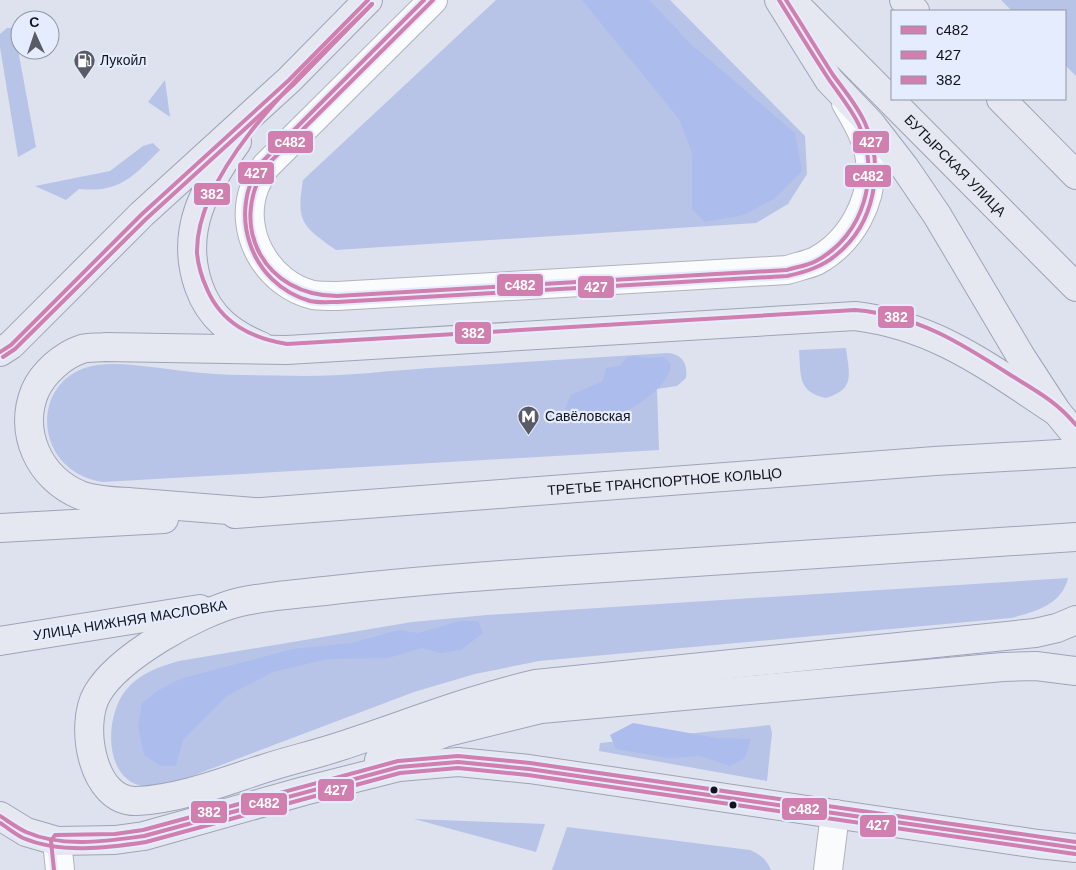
<svg xmlns="http://www.w3.org/2000/svg" width="1076" height="870" font-family="Arial,sans-serif">
	<rect width="100%" height="100%" fill="#dee2ee"/>
	<g fill="#b7c4e7">
		<path d="M496,0H670L805,136L807,174L788,204L756,223L336,250C302,226 296,222 303,180Z"/>
		<polygon points="1001,0 1076,0 1076,76 1065,65 1065,11 1012,11"/>
		<polygon points="7,28 14,28 36,147 18,157 0,47 0,34"/>
		<polygon points="165,80 170,117 148,102"/>
		<path d="M153,143L160,150C132,177 120,193 79,189L66,200L35,186L110,171L143,146Z"/>
		<path d="M846,348C849,374 856,389 826,398C797,392 801,375 799,350Z"/>
		<path d="M667,353C682,354 688,363 686,378L677,386L657,389L659,450L103,482C30,471 29,375 97,365C127,361 171,371 202,373C236,376 270,375 304,376C346,376 388,371 429,368C508,363 587,358 667,353Z"/>
		<path d="M1068,578C1062,605 1034,612 1011,618L539,661L475,674L414,692L171,784C159,785 145,789 133,783C103,767 107,713 126,690C140,673 158,667 179,661L412,622L487,615Z"/>
		<polygon points="770,725 772,733 767,781 599,751 600,743"/>
		<polygon points="414,819 545,824 536,852"/>
		<path d="M567,827L750,850C761,855 766,859 771,870H552Z"/>
	</g>
	<g fill="#acbcec">
		<polygon points="582,0 649,0 690,43 795,133 802,171 774,199 743,215 705,222 692,209 692,153 679,119"/>
		<path d="M635,356L645,358L664,357L671,364C670,389 622,418 599,420C591,420 583,419 575,419L565,409L571,395L603,381L606,368L620,366L627,357Z"/>
		<polygon points="460,621 478,621 483,633 461,650 440,653 422,648 388,658 328,659 273,672 227,696 183,740 176,766 161,766 144,755 138,726 142,703 159,690 180,679 292,649 351,643 399,630 418,633"/>
		<polygon points="633,723 717,738 751,739 745,758 730,766 700,756 669,758 616,749 610,735"/>
	</g>
	<g fill="none" stroke-linecap="round" stroke-linejoin="round">
		<defs>
			<g id="minor">
				<path d="M433,0L266,166C262,172 258,179 255,186C237,231 267,284 313,295C321,296 329,296 337,296L787,270C796,267 807,265 816,261C851,242 874,201 870,160C868,140 856,120 846,103"/>
				<polyline points="57,841 60,870"/>
				<polyline points="828,870 835,814"/>
			</g>
			<g id="primary">
				<polyline points="779,0 829,80 871,124 905,168 937,215 1020,355 1057,412 1076,435"/>
				<polyline points="904,0 915,11"/>
				<path id="s1" d="M794,3L1076,287"/>
				<polyline points="1001,99 1076,175"/>
				<path d="M237,142C205,187 179,231 199,287C210,318 232,334 261,346"/>
				<polyline points="0,352 11,345 142,214 289,80 368,0"/>
				<path d="M254,512C216,509 178,506 140,503C121,501 98,502 80,495C39,478 18,432 35,391C43,373 63,355 82,349C89,347 98,348 105,347L287,350L855,316C937,326 990,368 1057,412"/>
				<path id="s2" d="M235,514L935,461L1076,453"/>
				<polyline points="0,528 164,519"/>
				<path d="M1076,537C904,548 732,559 559,571C481,576 403,582 325,591C297,594 267,596 240,602C198,612 118,657 97,694C79,725 92,803 137,801C181,799 225,781 266,768C291,760 317,754 341,746C406,725 469,699 536,684L1035,633L1057,628L1076,620"/>
				<polyline points="0,641 200,609"/>
				<polyline points="379,760 444,733 541,709 1003,667 1036,666 1076,671"/>
				<polyline points="0,816 26,832 57,841 115,840 144,836 304,791 399,767 458,762 529,769 1038,844 1076,848"/>
			</g>
		</defs>
		<use href="#minor" stroke="#b0b3bc" stroke-width="30"/>
		<use href="#primary" stroke="#9ea4b8" stroke-width="30"/>
		<use href="#minor" stroke="#fafbfc" stroke-width="28"/>
		<use href="#primary" stroke="#e5e7f1" stroke-width="28"/>
		<defs>
			<g id="bus-1">
				<path d="M433,0L266,166C227,227 265,296 337,296L787,270C796,267 807,266 816,261C864,236 881,174 859,125C851,108 838,93 828,78C811,52 795,26 779,0"/>
				<polyline points="0,352 11,345 142,214 289,80 368,0"/>
				<path d="M0,816C8,821 17,828 26,832C62,848 107,841 144,836L399,767L458,762L529,769L1076,848"/>
			</g>
			<g id="bus-2">
				<path d="M424,0L262,162C226,212 250,284 310,301C319,303 329,302 337,302L787,276C805,272 822,267 836,255C875,224 885,167 865,123C857,105 844,90 833,75C817,50 802,25 786,0"/>
				<polyline points="3,357 15,349 146,219 293,85 372,4"/>
				<path d="M0,823C8,828 15,834 23,838C60,854 107,848 146,842L400,773L458,768L528,775L1075,854"/>
			</g>
			<g id="bus-3">
				<path d="M372,4C315,61 195,166 197,253C198,265 202,278 207,289C222,324 252,338 287,344L855,310C917,315 961,343 1012,376C1038,392 1057,402 1076,425"/>
				<polyline points="54,870 51,841 55,835 115,834 143,830 398,761 458,756 530,763 1076,842"/>
			</g>
		</defs>
		<use href="#bus-1" stroke="#e5ecfe" stroke-width="8"/>
		<use href="#bus-2" stroke="#e5ecfe" stroke-width="8"/>
		<use href="#bus-3" stroke="#e5ecfe" stroke-width="8"/>
		<use href="#bus-1" stroke="#d07fae" stroke-width="4"/>
		<use href="#bus-2" stroke="#d07fae" stroke-width="4"/>
		<use href="#bus-3" stroke="#d07fae" stroke-width="4"/>
	</g>
	<defs>
		<symbol id="fuel-pin" viewBox="-11 -11 22 30"><path d="M0 17L-7.5 6A9.5 9.5 0 1 1 7.5 6Z" fill="#595c66" stroke="#e5ecfe"/><path d="M-5.5-6h7V0h2V4h1.3V-2.5L3-4.5l.8-.8L6-3V5H2.5V1h-1V6h-7ZM-4.2-4.7v3.2H.2V-4.7Z" fill="#fff"/></symbol>
		<symbol id="metro-pin" viewBox="-11 -11 22 30"><path d="M0 17L-7.5 6A9.5 9.5 0 1 1 7.5 6Z" fill="#595c66" stroke="#e5ecfe"/><path d="M-5.5 5V-5H-3L0 0L3-5H5.5V5H3V-.5L0 4L-3-.5V5Z" fill="#fff"/></symbol>
	</defs>
	<g fill-rule="evenodd">
		<use href="#fuel-pin" x="72" y="48" width="25" height="34"/>
		<use href="#metro-pin" x="516" y="404" width="25" height="34"/>
	</g>
	<g fill="#12141c" stroke="#e5ecfe" stroke-width="2">
		<circle cx="714" cy="790" r="4.5"/>
		<circle cx="733" cy="805" r="4.5"/>
	</g>
	<g text-anchor="middle" dominant-baseline="central" stroke-width="4.5" stroke-linejoin="round" paint-order="stroke">
		<g font-size="14" fill="#12141c" stroke="#e5ecfe" text-anchor="start">
			<text x="100" y="60">Лукойл</text>
			<text x="545" y="416">Савёловская</text>
		</g>
		<g font-size="14" fill="#12141c" stroke="#e5ecfe">
			<text stroke="none"><textPath href="#s1" startOffset="229">БУТЫРСКАЯ УЛИЦА</textPath></text>
			<text stroke="none"><textPath href="#s2" startOffset="431">ТРЕТЬЕ ТРАНСПОРТНОЕ КОЛЬЦО</textPath></text>
			<text transform="translate(130 620) rotate(-9)">УЛИЦА НИЖНЯЯ МАСЛОВКА</text>
		</g>
	</g>
	<g stroke="#e5ecfe" stroke-width="2">
		<rect x="267" y="130" width="47" height="24" rx="5" fill="#d07fae"/>
		<rect x="852" y="130" width="38" height="24" rx="5" fill="#d07fae"/>
		<rect x="237" y="161" width="38" height="24" rx="5" fill="#d07fae"/>
		<rect x="844" y="164" width="48" height="24" rx="5" fill="#d07fae"/>
		<rect x="193" y="182" width="38" height="24" rx="5" fill="#d07fae"/>
		<rect x="496" y="273" width="48" height="24" rx="5" fill="#d07fae"/>
		<rect x="577" y="275" width="38" height="24" rx="5" fill="#d07fae"/>
		<rect x="877" y="305" width="38" height="24" rx="5" fill="#d07fae"/>
		<rect x="454" y="321" width="38" height="24" rx="5" fill="#d07fae"/>
		<rect x="317" y="778" width="38" height="24" rx="5" fill="#d07fae"/>
		<rect x="240" y="792" width="48" height="24" rx="5" fill="#d07fae"/>
		<rect x="781" y="797" width="47" height="24" rx="5" fill="#d07fae"/>
		<rect x="190" y="800" width="38" height="24" rx="5" fill="#d07fae"/>
		<rect x="859" y="814" width="38" height="24" rx="5" fill="#d07fae"/>
	</g>
	<g font-size="14" text-anchor="middle" font-weight="bold" fill="#fff">
		<text x="290" y="147">с482</text>
		<text x="871" y="147">427</text>
		<text x="256" y="178">427</text>
		<text x="868" y="181">с482</text>
		<text x="212" y="199">382</text>
		<text x="520" y="290">с482</text>
		<text x="596" y="292">427</text>
		<text x="896" y="322">382</text>
		<text x="473" y="338">382</text>
		<text x="336" y="795">427</text>
		<text x="264" y="808">с482</text>
		<text x="804" y="814">с482</text>
		<text x="209" y="817">382</text>
		<text x="878" y="830">427</text>
	</g>
	<rect x="891" y="10" width="175" height="90" fill="#e5ecfe" stroke="#9196a4"/>
	<rect x="901" y="26" width="25" height="8" fill="#d07fae" stroke="#9196a4"/>
	<text x="936" y="35" font-size="15" fill="#12141c">с482</text>
	<rect x="901" y="51" width="25" height="8" fill="#d07fae" stroke="#9196a4"/>
	<text x="936" y="60" font-size="15" fill="#12141c">427</text>
	<rect x="901" y="76" width="25" height="8" fill="#d07fae" stroke="#9196a4"/>
	<text x="936" y="85" font-size="15" fill="#12141c">382</text>
	<g transform="translate(35 35) rotate(357)"><circle r="24" fill="#e5ecfe" stroke="#9196a4"/>
	<path d="M0-4L9 19L0 12L-9 19Z" fill="#595c66"/>
	<text y="-8" font-size="14" font-weight="bold" text-anchor="middle" fill="#12141c">С</text>
	</g>
</svg>
